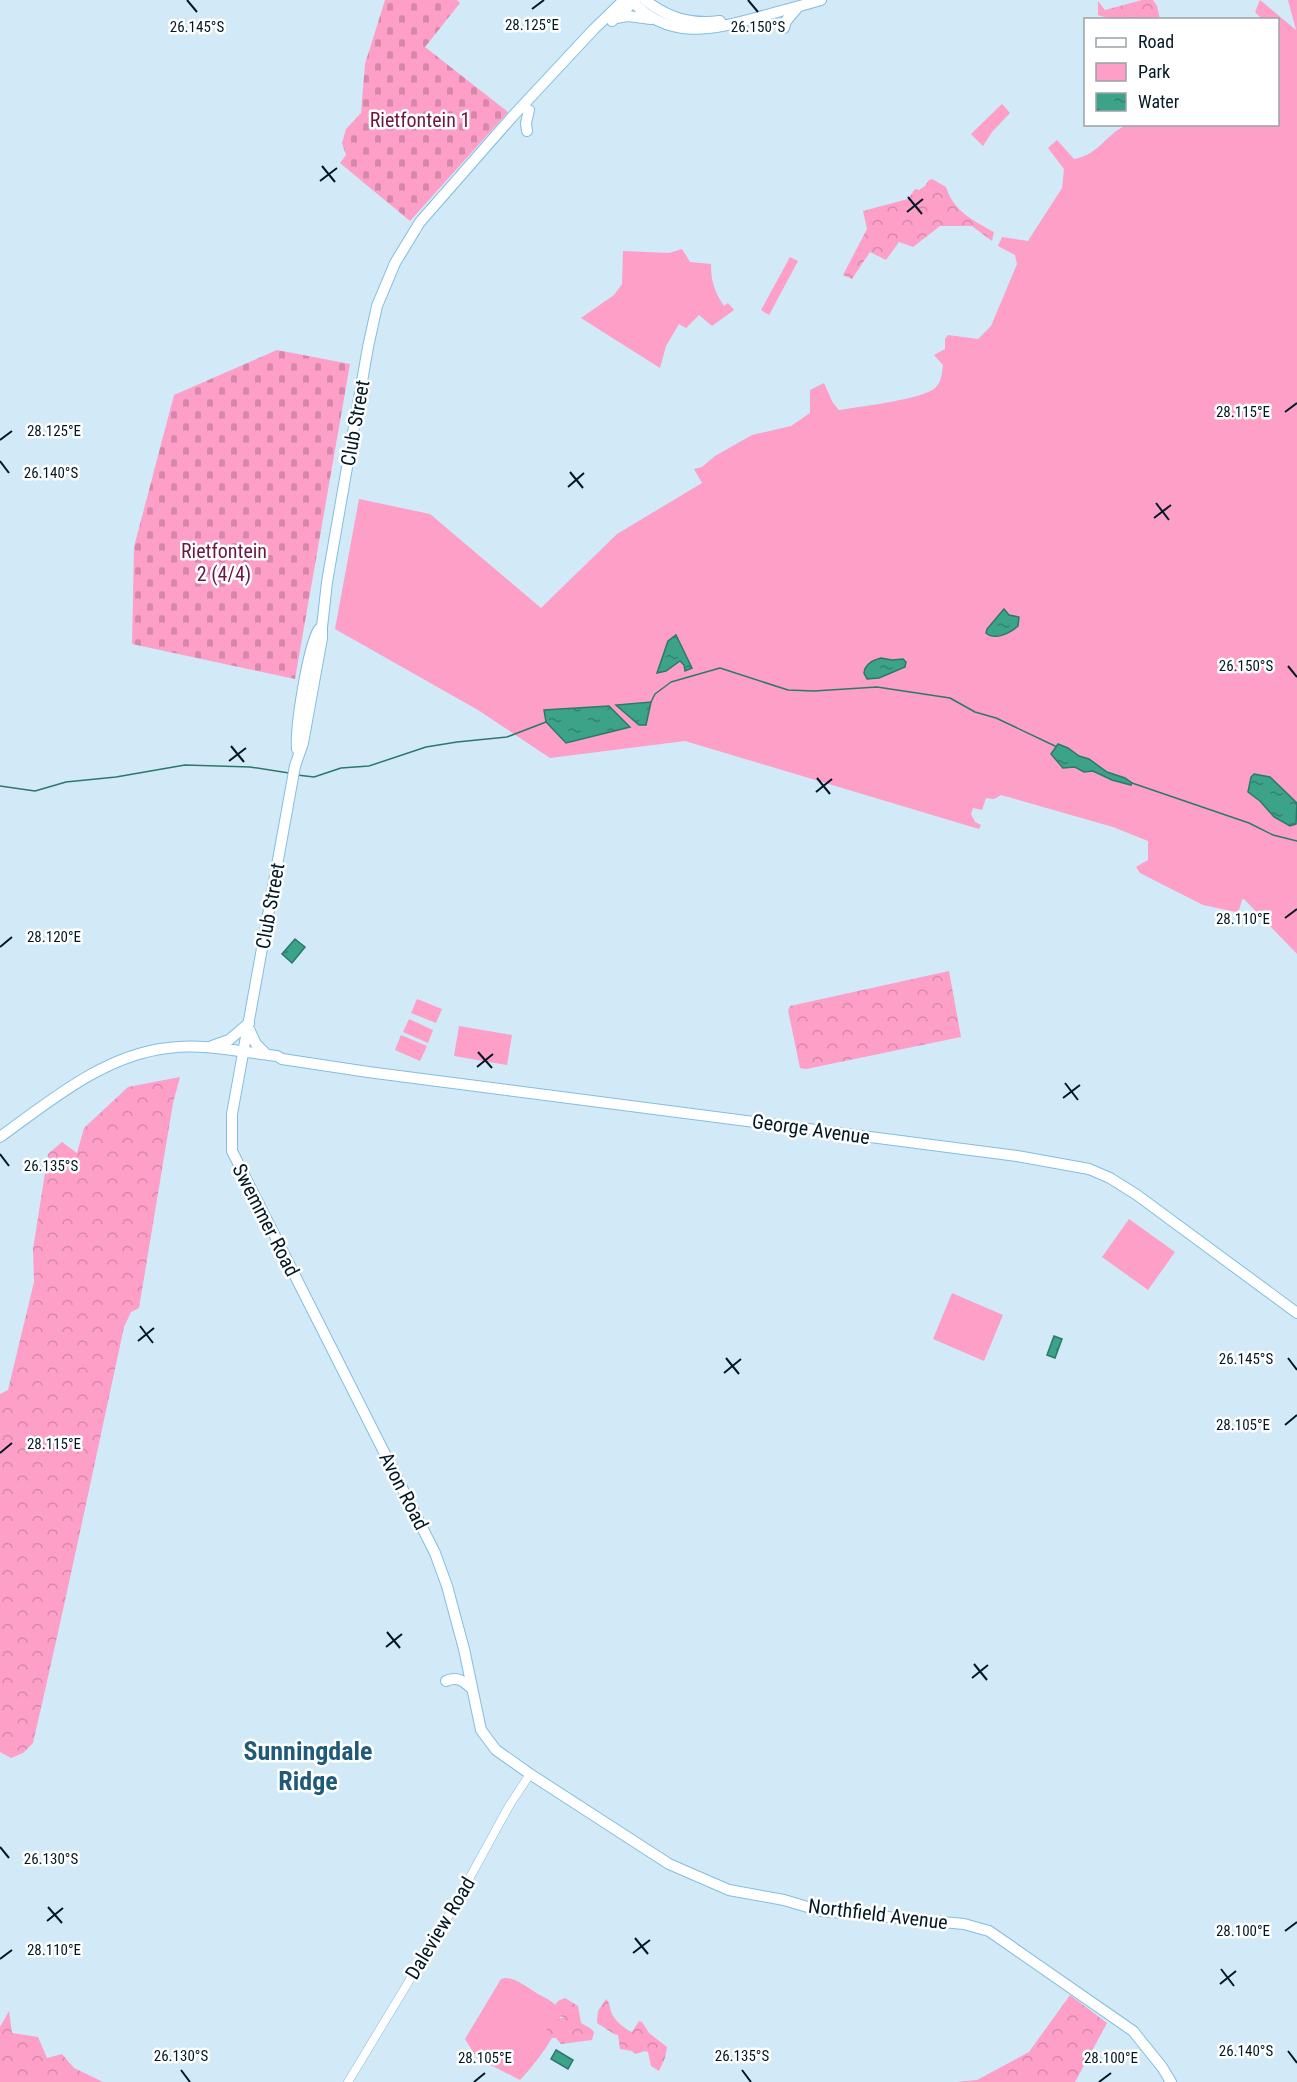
<svg xmlns="http://www.w3.org/2000/svg" width="1297" height="2082" font-family="'Roboto Condensed',sans-serif">
	<defs>
		<pattern id="forest-crowns" width="20" height="18" patternUnits="userSpaceOnUse" patternTransform="scale(1.5)"><rect width="20" height="18" fill="#fd9fc6"/><path d="M2 6a3 3 0 1 1 6 0M12 15a3 3 0 1 1 6 0" fill="none" stroke="#d788aa"/></pattern>
		<pattern id="cemetery-stones" width="16" height="16" patternUnits="userSpaceOnUse" patternTransform="scale(1.5)"><rect width="16" height="16" fill="#fd9fc6"/><path d="M2 7V4a2 2 0 0 1 4 0v3zM10 15v-3a2 2 0 0 1 4 0v3z" fill="#d788aa"/></pattern>
		<pattern id="water-ripples" width="26" height="14" patternUnits="userSpaceOnUse" patternTransform="scale(1.5)"><rect width="26" height="14" fill="#3ca288"/><path d="M2 4q2-2 4 0t4 0M15 11q2-2 4 0t4 0" fill="none" stroke="#30836f"/></pattern>
	</defs>
	<rect width="100%" height="100%" fill="#d2e9f7"/>
	<g fill="#fd9fc6">
		<path d="M1260,0L1296,30L1288,0H1297V954L1244,899L1242,900L1239,910L1236,912L1203,905L1140,873L1136,867L1148,860V841L1113,827L1001,795L994,799L986,798L982,810L973,808L971,814L975,822L981,825L979,829L685,741L550,758L478,710L335,629L359,499L430,514L541,608L617,534L702,483L694,469L702,467L715,456L752,435L791,426L810,413V390L824,383L833,403L839,410C857,407 927,399 936,387C942,381 942,372 943,365L934,355L945,349V339L948,335L978,339L991,326L1017,264L1015,255L998,246L1002,237L1028,241L1062,188L1064,169L1048,148L1057,140L1074,159C1100,154 1104,136 1126,125L1278,124V20L1262,19L1255,12Z"/>
		<polygon points="1002,104 1010,113 992,132 983,146 971,134"/>
		<path d="M682,249L690,262L711,264C711,281 714,291 724,306L728,303L734,310L712,326L699,315L686,328L679,324L666,346L660,368L581,318L614,295L622,284L623,251L669,253Z"/>
		<polygon points="790,257 798,261 769,315 761,310"/>
		<polygon points="417,999 442,1009 436,1023 411,1013"/>
		<polygon points="409,1019 433,1030 428,1043 403,1032"/>
		<polygon points="459,1026 512,1035 507,1065 454,1056"/>
		<polygon points="401,1035 427,1046 420,1061 395,1050"/>
		<polygon points="1129,1219 1175,1252 1148,1290 1102,1257"/>
		<polygon points="952,1293 1003,1315 984,1361 933,1339"/>
		<path d="M505,1978C517,1978 528,1988 538,1994C545,1998 558,2003 560,2012C564,2028 532,2068 520,2080L477,2058L465,2039L501,1979Z"/>
	</g>
	<g fill="url(#forest-crowns)">
		<polygon points="1142,0 1153,0 1157,6 1160,19 1111,19 1098,15 1098,1 1105,10"/>
		<path d="M932,179L946,187C953,211 974,221 994,232L992,241L972,226H940L913,247L899,242L886,260L870,252L852,279L843,275L867,229L863,211L908,199L915,189L919,190L925,186L929,180Z"/>
		<polygon points="949,971 961,1037 806,1069 800,1068 788,1010 790,1006"/>
		<path d="M180,1077L173,1103L139,1308L131,1312L124,1327C94,1466 65,1605 33,1743L23,1753L11,1758L0,1752V1394L8,1390L34,1282L33,1249L48,1154L62,1142L77,1153L84,1128L128,1087Z"/>
		<polygon points="1070,1995 1107,2023 1075,2082 956,2082 977,2080 1029,2052"/>
		<path d="M565,1998L578,2006L581,2023L590,2028L594,2032L592,2040L561,2044L556,2038H548C543,2025 554,2021 564,2017L558,2016L553,2008L558,2001Z"/>
		<path d="M606,1999C611,2004 609,2008 612,2014C615,2021 625,2029 632,2032L639,2021L642,2022L649,2033L667,2047L665,2058L659,2071L651,2066L648,2052L645,2051L635,2054L632,2051L620,2049L618,2035L614,2034L597,2023L598,2011Z"/>
		<polygon points="9,2011 12,2033 38,2037 47,2058 62,2054 74,2068 103,2082 0,2082 0,2027"/>
	</g>
	<g fill="url(#cemetery-stones)">
		<polygon points="385,0 457,0 460,3 425,47 508,112 410,221 340,163 346,155 342,143 346,129 361,113 365,64"/>
		<polygon points="277,350 350,364 295,679 132,644 134,547 174,395"/>
	</g>
	<g fill="url(#water-ripples)" stroke="#2b796a" stroke-width="1.5">
		<path d="M1004,609L1009,615L1019,617L1018,626C1010,633 995,641 986,633L987,629Z"/>
		<polygon points="676,635 692,668 685,671 684,665 680,661 666,671 657,673 668,641"/>
		<path d="M881,658L892,660L903,659L906,662L905,667L879,678L867,679L864,673C865,664 873,660 881,658Z"/>
		<polygon points="651,702 646,725 639,725 616,705"/>
		<polygon points="609,706 630,727 566,743 546,722 544,710"/>
		<polygon points="1058,744 1068,748 1079,756 1089,759 1107,772 1125,778 1132,783 1131,785 1112,780 1093,771 1084,772 1075,767 1063,768 1051,754"/>
		<polygon points="1254,774 1270,777 1297,803 1296,824 1290,826 1274,817 1260,801 1248,792 1251,777"/>
		<polygon points="295,939 305,947 292,963 282,954"/>
		<polygon points="1054,1336 1062,1339 1055,1358 1047,1355"/>
		<polygon points="556,2050 573,2060 568,2069 551,2059"/>
	</g>
	<g fill="none" stroke-linecap="round" stroke-linejoin="round">
		<g stroke="#2b796a" stroke-width="1.5">
			<polyline points="651,702 655,694 671,682 720,668 788,690 814,691 877,687 950,698 975,712 996,718 1055,746"/>
			<polyline points="297,775 314,777 341,768 369,766 426,747 457,742 507,737 546,722"/>
			<polyline points="1132,783 1249,823 1273,835 1297,841"/>
			<polyline points="0,786 35,791 66,782 116,777 185,765 250,767 289,773"/>
		</g>
		<defs>
			<polyline id="minor" points="348,2082 452,1910 509,1806 530,1774"/>
			<g id="major">
				<polyline points="624,0 594,29 512,117 420,222 395,263 377,306 368,347 327,582 322,627 322,638 303,743 295,766 232,1114 232,1151 435,1553 447,1586 464,1649 481,1730 496,1750 530,1774 669,1864 729,1890 784,1900 821,1911 964,1924 989,1931 1133,2031 1162,2067 1171,2082"/>
				<path d="M631,0C668,41 712,30 759,17C780,11 801,6 821,0"/>
				<path d="M645,0C668,18 691,25 720,21"/>
				<polyline points="616,18 628,16 651,19"/>
				<polyline points="612,21 636,0"/>
				<polyline points="784,28 786,21 798,7"/>
				<polyline points="527,131 526,123 529,110"/>
				<path d="M297,749C295,727 308,647 319,629"/>
				<polyline points="248,1027 256,1044 266,1054"/>
				<polyline points="212,1046 229,1040 249,1023"/>
				<path d="M0,1137C50,1101 104,1055 168,1048C203,1043 241,1052 277,1056L282,1059L368,1072L1017,1156L1089,1169L1110,1178L1137,1195L1297,1313"/>
				<path d="M446,1681C457,1676 464,1681 472,1689"/>
			</g>
		</defs>
		<use href="#minor" stroke="#83bedf" stroke-width="9"/>
		<use href="#major" stroke="#83bedf" stroke-width="12"/>
		<use href="#minor" stroke="#fff" stroke-width="8"/>
		<use href="#major" stroke="#fff" stroke-width="10"/>
	</g>
	<path fill="none" stroke="#021925" stroke-width="2" d="M187,0L197,12M748,0L758,12M532,9L544,0M322,166L335,182M320,181L337,168M908,197L922,214M907,212L923,199M1285,412L1297,403M0,440L12,431M0,461L9,473M570,472L583,488M568,487L584,473M1156,503L1169,520M1154,518L1171,505M1288,666L1297,677M231,746L244,762M229,761L246,748M817,778L830,794M816,792L832,779M1285,918L1297,909M0,947L12,937M478,1052L492,1068M477,1067L493,1054M1065,1083L1078,1100M1063,1098L1080,1085M0,1154L9,1166M140,1326L153,1343M138,1341L154,1328M726,1358L739,1374M1288,1358L1297,1370M724,1373L741,1359M1285,1425L1297,1415M0,1453L12,1443M387,1632L400,1648M386,1647L402,1634M974,1664L987,1680M972,1678L988,1665M0,1847L9,1858M48,1907L62,1923M47,1921L63,1908M1285,1931L1297,1922M635,1938L648,1954M633,1953L650,1940M0,1959L12,1950M1221,1969L1234,1986M1220,1984L1236,1971M1288,2051L1297,2063M181,2070L190,2082M742,2070L751,2082M474,2082L485,2073M1099,2082L1111,2073"/>
	<g text-anchor="middle" dominant-baseline="central" stroke-width="5" stroke-linejoin="round" paint-order="stroke">
		<g font-size="20" fill="#6c1743" stroke="#fff">
			<text x="420" y="120">Rietfontein 1</text>
			<text x="224" y="551">Rietfontein<tspan x="224" dy="23">2 (4/4)</tspan></text>
		</g>
		<g font-size="20" fill="#021925" stroke="#fff">
			<text transform="translate(355 423) rotate(-80)">Club Street</text>
			<text transform="translate(270 906) rotate(-80)">Club Street</text>
			<text transform="translate(811 1129) rotate(8)">George Avenue</text>
			<text transform="translate(266 1220) rotate(63)">Swemmer Road</text>
			<text transform="translate(404 1491) rotate(63)">Avon Road</text>
			<text transform="translate(878 1914) rotate(7)">Northfield Avenue</text>
			<text transform="translate(440 1928) rotate(-59)">Daleview Road</text>
		</g>
		<g font-size="26" font-weight="bold" fill="#1f5b78" stroke="#fff">
			<text x="308" y="1751">Sunningdale<tspan x="308" dy="30">Ridge</tspan></text>
		</g>
	</g>
	<g font-size="15" text-anchor="middle" fill="#021925" stroke="#fff" stroke-width="5" stroke-linejoin="round" paint-order="stroke">
		<text x="532" y="30">28.125°E</text>
		<text x="197" y="32">26.145°S</text>
		<text x="758" y="32">26.150°S</text>
		<text x="1243" y="417">28.115°E</text>
		<text x="54" y="436">28.125°E</text>
		<text x="51" y="478">26.140°S</text>
		<text x="1246" y="671">26.150°S</text>
		<text x="1243" y="924">28.110°E</text>
		<text x="54" y="942">28.120°E</text>
		<text x="51" y="1171">26.135°S</text>
		<text x="1246" y="1364">26.145°S</text>
		<text x="1243" y="1430">28.105°E</text>
		<text x="54" y="1449">28.115°E</text>
		<text x="51" y="1864">26.130°S</text>
		<text x="1243" y="1936">28.100°E</text>
		<text x="54" y="1955">28.110°E</text>
		<text x="1246" y="2056">26.140°S</text>
		<text x="181" y="2061">26.130°S</text>
		<text x="742" y="2061">26.135°S</text>
		<text x="485" y="2063">28.105°E</text>
		<text x="1111" y="2063">28.100°E</text>
	</g>
	<rect x="1084" y="18" width="195" height="108" fill="#ffffff" stroke="#9aa3a8" stroke-width="1.5"/>
	<rect x="1096" y="38" width="30" height="9" fill="#ffffff" stroke="#9aa3a8" stroke-width="1.5"/>
	<text x="1138" y="48" font-size="18" fill="#021925">Road</text>
	<rect x="1096" y="63" width="30" height="18" fill="#fd9fc6" stroke="#9aa3a8" stroke-width="1.5"/>
	<text x="1138" y="78" font-size="18" fill="#021925">Park</text>
	<rect x="1096" y="93" width="30" height="18" fill="url(#water-ripples)" stroke="#9aa3a8" stroke-width="1.5"/>
	<text x="1138" y="108" font-size="18" fill="#021925">Water</text>
</svg>
